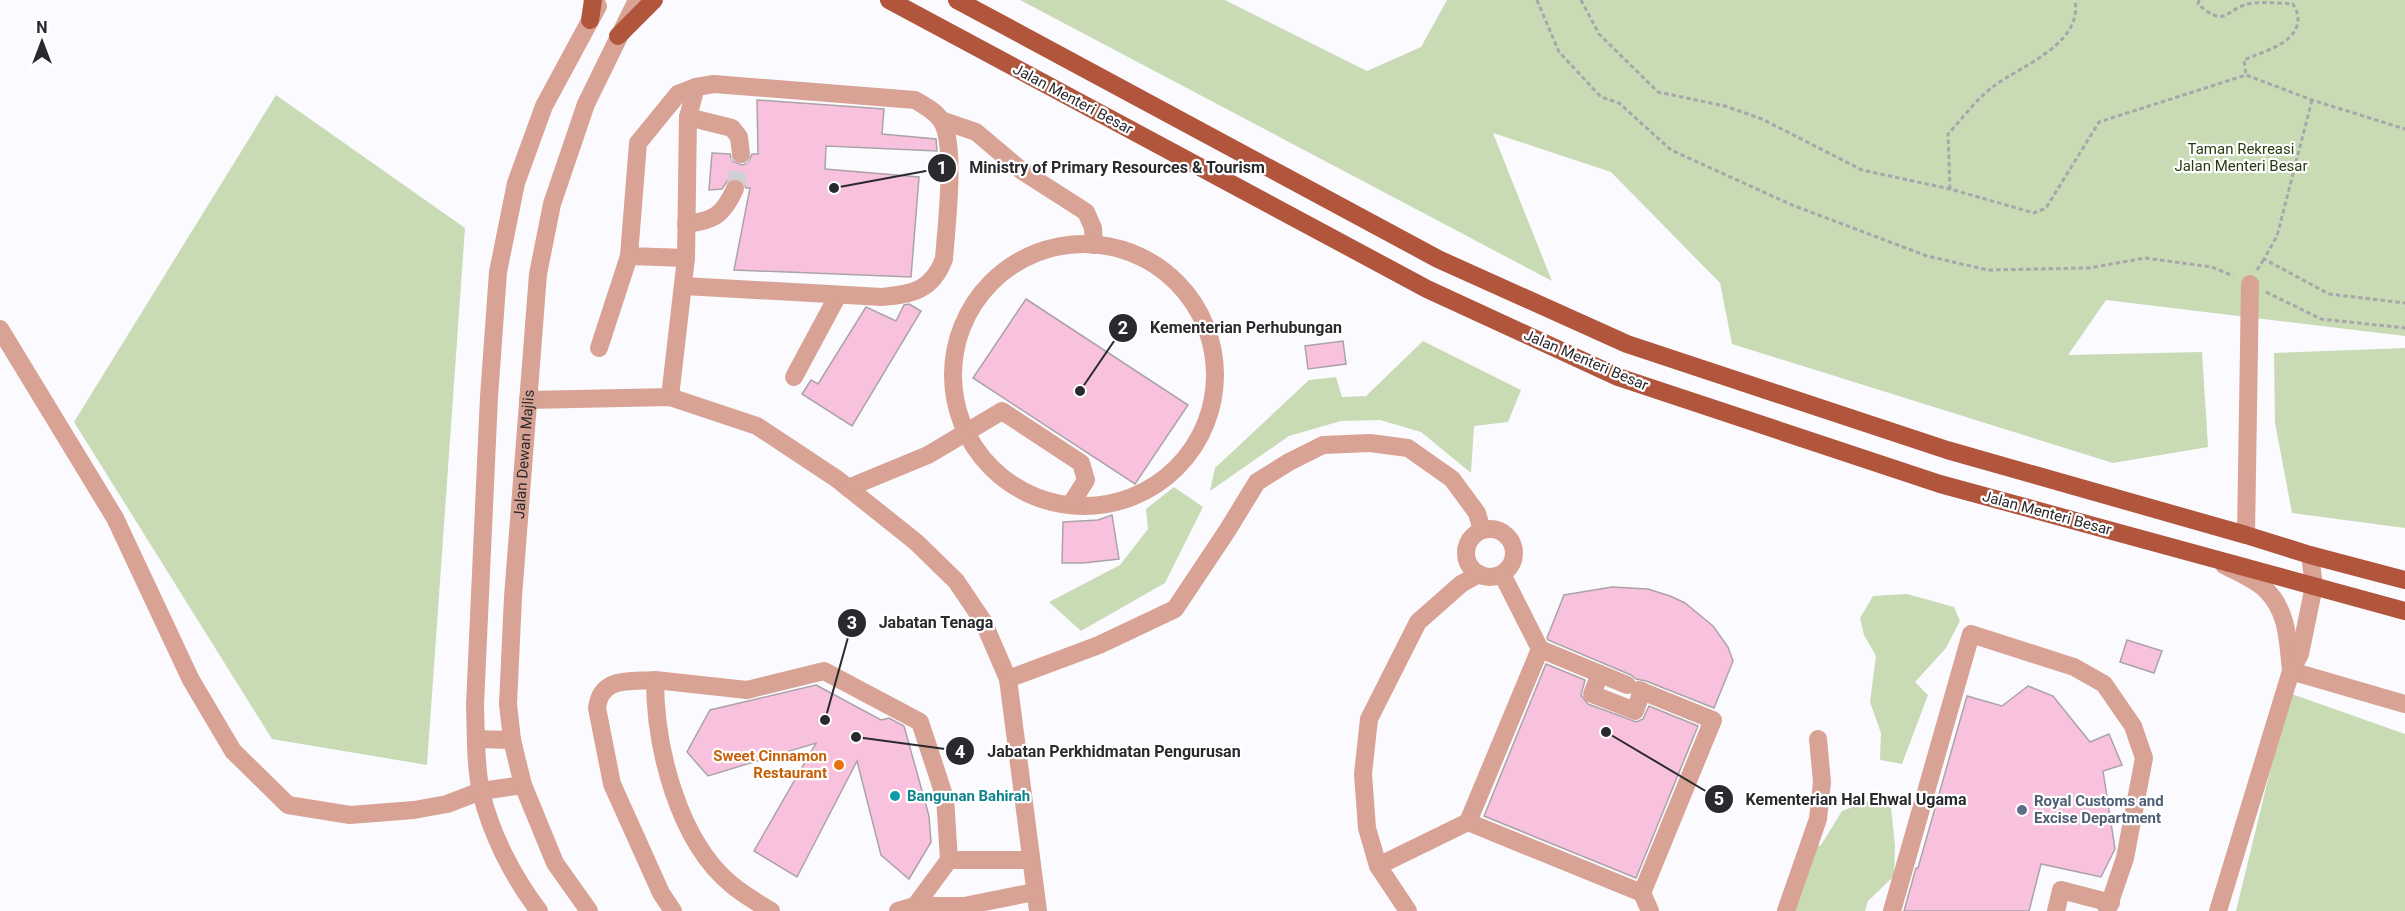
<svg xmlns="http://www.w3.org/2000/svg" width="2405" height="911" font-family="Roboto,sans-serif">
	<rect width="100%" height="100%" fill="#fbfbff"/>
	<g fill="#c8dbb5">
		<polygon points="1020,0 1225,0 1367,71 1421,47 1447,0 2405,0 2405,336 2106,300 2068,355 2202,352 2208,447 2113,463 1732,344 1720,283 1611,172 1493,133 1552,281"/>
		<polygon points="276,95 465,228 427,765 272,739 74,422"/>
		<polygon points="1423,341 1521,390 1508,422 1474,426 1471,473 1421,432 1380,420 1341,421 1289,436 1210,491 1215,468 1309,380 1336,377 1342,397 1366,396"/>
		<polygon points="2405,348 2405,528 2292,513 2275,423 2274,353"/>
		<polygon points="1174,487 1203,507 1165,583 1081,631 1049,602 1120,565 1148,529 1146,509"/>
		<polygon points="1907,594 1954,607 1960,621 1946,648 1915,682 1928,695 1902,764 1880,760 1881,733 1870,702 1876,656 1864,635 1860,618 1873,596"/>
		<polygon points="2289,693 2405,734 2405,911 2236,911"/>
		<polygon points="1874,799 1891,808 1895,845 1894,876 1868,901 1865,911 1790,911 1798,853 1821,845 1842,811"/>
	</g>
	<g fill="#f8c2de" stroke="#aca3a8" stroke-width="1.5">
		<polygon points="757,100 884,109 882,134 936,139 937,151 826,146 825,169 919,177 911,277 734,270 750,188 746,188 741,179 734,178 728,180 722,189 709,190 712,153 730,154 732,161 742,165 748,163 752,154 758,154"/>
		<polygon points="1026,299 1188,405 1135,484 973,378"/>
		<polygon points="909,304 921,311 852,426 802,394 811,380 818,384 866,307 896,321 904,305"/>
		<polygon points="1343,341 1346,364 1308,369 1305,346"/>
		<polygon points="1112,515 1119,559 1083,563 1062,563 1063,522 1098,520"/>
		<polygon points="1612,587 1648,589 1670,596 1685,603 1713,626 1728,647 1733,661 1714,708 1646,681 1636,679 1631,675 1548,640 1547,638 1564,595"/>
		<polygon points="2127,640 2162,651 2154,673 2120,662"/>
		<polygon points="1546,664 1585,680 1581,695 1588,704 1636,722 1643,719 1649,706 1698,726 1636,878 1484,816"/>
		<polygon points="816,685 881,720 889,718 904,726 929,816 931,842 909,879 881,855 857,761 797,877 754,851 816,743 708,776 687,752 710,710"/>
		<polygon points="2028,686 2053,696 2090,742 2109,734 2122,765 2103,771 2115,849 2101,877 2041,864 2029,911 1904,911 1916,868 1918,868 1967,696 2002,706"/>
	</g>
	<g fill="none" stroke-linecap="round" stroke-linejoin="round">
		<polyline stroke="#d1d1d5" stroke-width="18" stroke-dasharray="18 9" stroke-linecap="butt" points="735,189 741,154"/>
		<g stroke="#a7a7ab" stroke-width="3" stroke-dasharray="4.5 3" stroke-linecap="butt">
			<polyline points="1537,0 1559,52 1601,97 1619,103 1671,150 1792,205 1927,256 1988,270 2089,268 2145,258 2212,267 2233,276"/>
			<polyline points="1581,0 1599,34 1658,92 1725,106 1762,119 1862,170 1950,189 2034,213 2046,208 2099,122 2246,75 2312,100 2405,129"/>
			<path d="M2199,0L2198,4C2228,31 2225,6 2254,3C2267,2 2281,3 2293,4C2295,8 2298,13 2298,17C2299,44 2263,51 2244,60L2246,75"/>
			<polyline points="2312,100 2277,236 2264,259 2329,294 2405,303"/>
			<path d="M1950,189L1948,134C1963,118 1977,98 1994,86C2022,65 2083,44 2075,0"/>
			<polyline points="2257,270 2264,259"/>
			<polyline points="2266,292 2321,319 2405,328"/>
		</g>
		<g stroke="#d8a394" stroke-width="18">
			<polyline points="688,117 732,128 739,137 741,154"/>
			<polyline points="941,120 976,132 1022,171 1086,212 1093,228 1094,245"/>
			<path d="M686,224C714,221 723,215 735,189"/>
			<circle cx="1084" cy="375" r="131"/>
			<polyline points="686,258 629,256 638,143 678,94 696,87"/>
			<polyline points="0,329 115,518 191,680 233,751 288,805 350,815 414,810 447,804 481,791 523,785"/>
			<polyline points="599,348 629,256"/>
			<polyline points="794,377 838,295"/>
			<path d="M670,397L686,258L688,117L696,87L714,84L915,100C924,105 935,111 941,120C957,143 946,229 944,259C932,291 912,294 882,297L684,286"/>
			<polyline points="528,400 670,397 757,426 837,479 916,542 956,581 983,621 1008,679 1038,911"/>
			<polyline points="848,488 928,455 1002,411 1081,463 1086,480 1071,504"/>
			<circle cx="1490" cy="553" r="24"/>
			<polyline points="2246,535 2250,284"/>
			<path d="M2224,565C2237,572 2254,579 2265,589C2288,610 2288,642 2291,671"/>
			<polyline points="1502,574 1540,649"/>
			<polyline points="2291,671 2405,704"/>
			<polyline points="1600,674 1592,694 1635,711 1642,691"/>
			<polyline points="1008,679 1099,645 1175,609 1227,531 1257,482 1289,462 1323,445 1370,443 1408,448 1452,479 1477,513 1482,530"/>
			<path d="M655,680C630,682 601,676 597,708L612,784L661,893L673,911"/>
			<polyline points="1627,685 1540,649 1468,822 1642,893 1713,720 1639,690"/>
			<polyline points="476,739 512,740"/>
			<polyline points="949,860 1030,860"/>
			<polyline points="1378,866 1468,822"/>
			<polyline points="1642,893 1650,911"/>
			<path d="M539,911C513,877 491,834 481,792C475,764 476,733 475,705L489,397L498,272L516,183L544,106L598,6"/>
			<path id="s1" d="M589,911L555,863L523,785L512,740L508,704L513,597L538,274L552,204L586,104L637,0"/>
			<path d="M771,911C758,903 744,895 732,885C678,841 655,747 655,680L747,690L824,671L920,722L945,798L949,860L915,906"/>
			<polyline points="898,911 915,906 964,906 1034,892"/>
			<polyline points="1408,911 1378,866 1367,828 1363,774 1369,719 1418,622 1461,584 1479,574"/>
			<polyline points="1786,911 1818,819 1822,782 1818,739"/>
			<polyline points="1892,911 1971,634 2074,667 2104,684 2133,726 2144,758 2125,858 2107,911"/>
			<polyline points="2056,911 2061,890 2111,903"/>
			<polyline points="2218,911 2291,671 2300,654 2314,586 2310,555"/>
		</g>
		<g stroke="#b1553c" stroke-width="18">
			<polyline points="889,0 1427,289 1618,377 1940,484 2405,611"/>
			<polyline points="957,0 1438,259 1627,344 1947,450 2246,535 2310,555 2405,580"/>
			<polyline points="590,20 593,0"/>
			<polyline points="618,36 654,0"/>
		</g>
	</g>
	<circle fill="#e8710a" stroke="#fff" stroke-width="2" cx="839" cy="765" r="6"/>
	<circle fill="#0f9aa8" stroke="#fff" stroke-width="2" cx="895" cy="796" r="6"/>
	<circle fill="#5c6f8a" stroke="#fff" stroke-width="2" cx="2022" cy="810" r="6"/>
	<g text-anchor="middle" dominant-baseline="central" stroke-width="4.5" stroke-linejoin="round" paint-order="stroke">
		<g font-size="15" fill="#2a2a2e" stroke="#fff">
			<text transform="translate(1073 99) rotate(28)">Jalan Menteri Besar</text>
			<text transform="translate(1586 360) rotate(23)">Jalan Menteri Besar</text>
			<text stroke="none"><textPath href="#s1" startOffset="476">Jalan Dewan Majlis</textPath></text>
			<text transform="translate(2047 513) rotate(15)">Jalan Menteri Besar</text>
		</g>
		<g font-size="15" fill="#293c10" stroke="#fff">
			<text x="2241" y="149">Taman Rekreasi<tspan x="2241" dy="17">Jalan Menteri Besar</tspan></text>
		</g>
		<g font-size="15" font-weight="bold" fill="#c56008" stroke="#fff" text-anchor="end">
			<text x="827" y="756">Sweet Cinnamon<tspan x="827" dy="17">Restaurant</tspan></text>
		</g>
		<g font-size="15" font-weight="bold" fill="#0d838f" stroke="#fff" text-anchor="start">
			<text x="907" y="796">Bangunan Bahirah</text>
		</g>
		<g font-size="15" font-weight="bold" fill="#4e5e75" stroke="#fff" text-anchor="start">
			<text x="2034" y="801">Royal Customs and<tspan x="2034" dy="17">Excise Department</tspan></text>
		</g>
	</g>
	<path fill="none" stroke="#2a2a2e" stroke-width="2" d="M834 188L942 168M1080 391L1123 328M825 720L852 623M856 737L960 751M1606 732L1719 799"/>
	<g fill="#2a2a2e" stroke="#fff" stroke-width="2">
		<circle cx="834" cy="188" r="6"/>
		<circle cx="1080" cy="391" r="6"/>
		<circle cx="825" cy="720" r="6"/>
		<circle cx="856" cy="737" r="6"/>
		<circle cx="1606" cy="732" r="6"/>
		<circle cx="942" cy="168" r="15"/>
		<circle cx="1123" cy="328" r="15"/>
		<circle cx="852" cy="623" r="15"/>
		<circle cx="960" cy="751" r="15"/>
		<circle cx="1719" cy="799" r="15"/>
	</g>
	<g font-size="18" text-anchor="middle" font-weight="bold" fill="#fff">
		<text x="942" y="174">1</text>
		<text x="1123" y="334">2</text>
		<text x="852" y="629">3</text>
		<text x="960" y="758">4</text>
		<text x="1719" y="805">5</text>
	</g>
	<g font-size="16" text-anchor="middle" font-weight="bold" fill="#2a2a2e" stroke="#fff" stroke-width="4.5" stroke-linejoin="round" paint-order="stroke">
		<text x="1117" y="173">Ministry of Primary Resources &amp; Tourism</text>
		<text x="1246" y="333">Kementerian Perhubungan</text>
		<text x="936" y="628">Jabatan Tenaga</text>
		<text x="1114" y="757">Jabatan Perkhidmatan Pengurusan</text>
		<text x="1856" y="805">Kementerian Hal Ehwal Ugama</text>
	</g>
	<g transform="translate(42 42)" stroke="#ffffff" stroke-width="4.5" paint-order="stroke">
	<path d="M0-4.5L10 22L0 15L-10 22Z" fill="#2a2a2e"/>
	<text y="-9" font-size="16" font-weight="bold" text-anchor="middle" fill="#2a2a2e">N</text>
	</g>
</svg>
